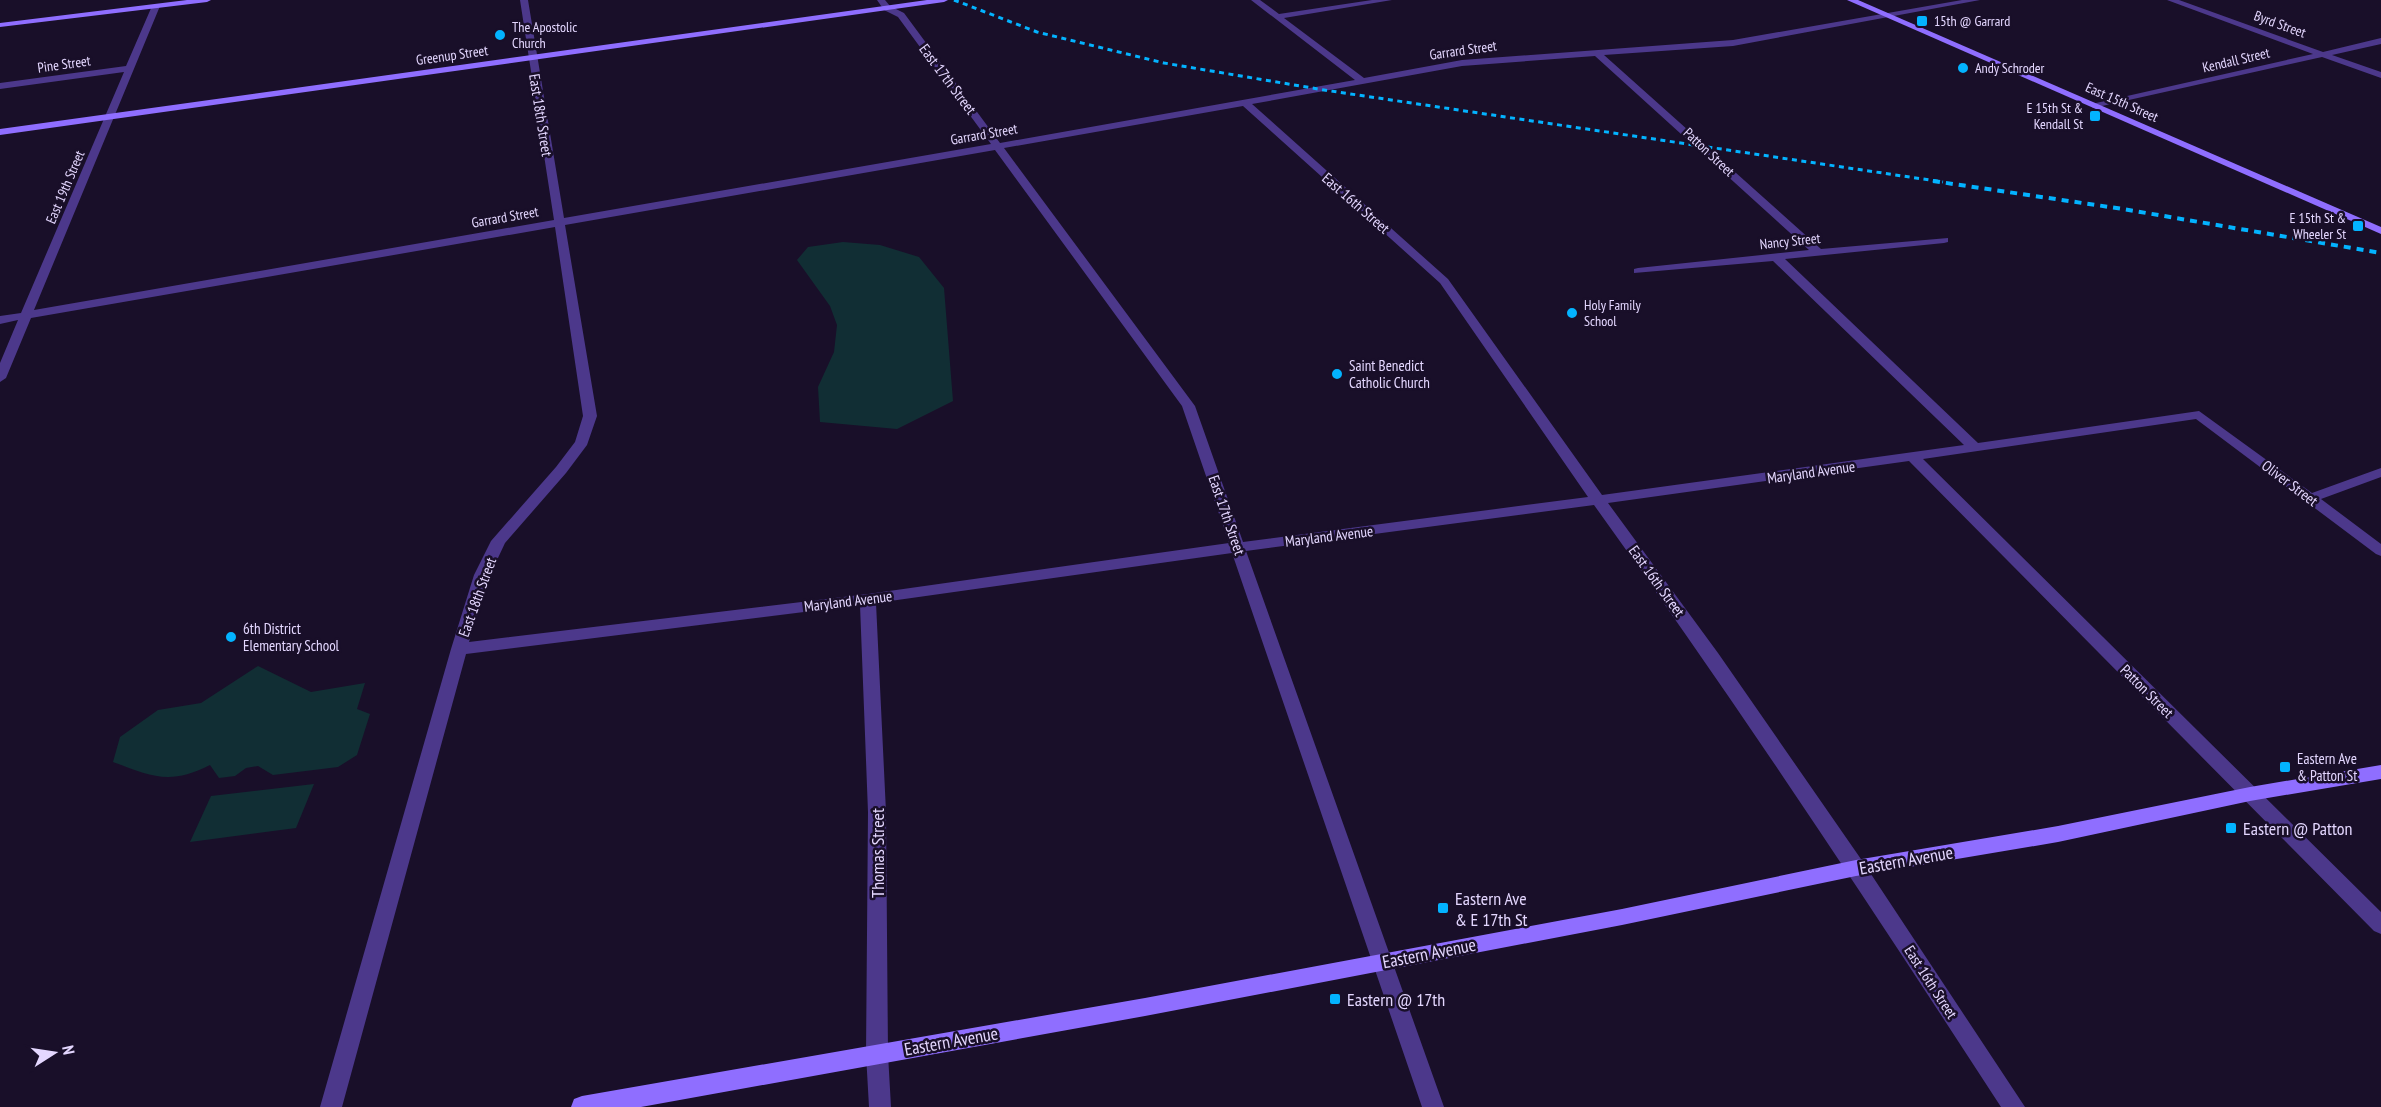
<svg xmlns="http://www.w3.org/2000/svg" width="2381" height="1107" font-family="'PT Sans Narrow',sans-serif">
	<rect width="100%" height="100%" fill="#190f29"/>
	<g fill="#112e34">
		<polygon points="843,242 880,245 919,257 944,288 953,401 897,429 820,422 818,387 834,352 837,325 830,306 797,260 808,247"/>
		<path d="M258,666L311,692L365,683L357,709L370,714L357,755L338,767L273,775L258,766L246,768L235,776L219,778L210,765C170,785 153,777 113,762L120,737L158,710L201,703Z"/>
		<polygon points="314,784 296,828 190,842 211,796"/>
	</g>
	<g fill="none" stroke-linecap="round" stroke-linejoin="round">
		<g fill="#4c388b" fill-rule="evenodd">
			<path d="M520,0H528L564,218L991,144L898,17L884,10L877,0H885L890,6L904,13L1000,143L1355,80L1251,0H1260L1279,14L1372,0H1392L1284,18L1364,78L1462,60L1733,40L1962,0H1980L1733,46L1604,55L1821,249L1948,238V242L1944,243L1785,259L1978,443L2199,411L2312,493L2381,468V477L2321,499L2381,544V556L2376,554L2196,419L1923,459L2381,912V934L2374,931L1909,461L1608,503L1718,653L1863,862L2025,1107H2001C1869,904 1736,702 1594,505L1246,551L1444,1107H1422L1232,553L876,603L886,812L888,1054L891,1107H869L866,1054L868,812L860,605L466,654L342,1107H320L451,649L474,575L491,541L556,467L575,442L583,416L555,227L31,318L6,378L0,382V363L18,320L0,324V316L21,313L124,72L0,89V83L126,66L152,6L156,4L160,6L34,310L554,220ZM1595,56L1809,250L1638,268L1634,269V273L1773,261L1964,445L1602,495L1448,279L1252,104L1462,66ZM1243,106L1440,283L1588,497L1243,542L1195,406L1004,148ZM995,150L1182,406L1229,543L868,594L469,642L490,575L505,543L566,473L587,445L597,416L565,225Z"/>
			<polygon points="2167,0 2179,0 2323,52 2381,38 2381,44 2332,55 2381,72 2381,78 2322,57 2093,108 2091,106 2096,103 2313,54"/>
		</g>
		<g fill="#8f6eff" fill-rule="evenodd">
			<polygon points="187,0 211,0 207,2 0,27 0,23"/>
			<polygon points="927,0 948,0 944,2 0,135 0,129"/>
			<polygon points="1847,0 1858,0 2381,227 2381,234"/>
			<polygon points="2381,765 2381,779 2250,801 2058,842 1856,876 1622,925 1145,1016 641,1107 571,1107 574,1099 582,1096 1145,998 1622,909 1856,860 2058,826 2250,787"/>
		</g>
		<polyline stroke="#03b3ff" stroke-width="3" stroke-dasharray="5 4.5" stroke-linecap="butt" points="954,0 1037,32 1164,63 1324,90 1943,182"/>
		<polyline stroke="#03b3ff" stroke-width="4" stroke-dasharray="7 6" stroke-linecap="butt" points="1933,181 2123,209 2381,253"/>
	</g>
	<g fill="#03b3ff" stroke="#190f29" stroke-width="2">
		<rect x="1916" y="15" width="12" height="12" rx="3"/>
		<circle cx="500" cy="35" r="6"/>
		<circle cx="1963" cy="68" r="6"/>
		<rect x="2089" y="110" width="12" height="12" rx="3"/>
		<rect x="2352" y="220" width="12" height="12" rx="3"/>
		<circle cx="1572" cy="313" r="6"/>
		<circle cx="1337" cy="374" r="6"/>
		<circle cx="231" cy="637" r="6"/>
		<rect x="2279" y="761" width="12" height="12" rx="3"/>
		<rect x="2225" y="822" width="12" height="12" rx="3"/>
		<rect x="1437" y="902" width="12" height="12" rx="3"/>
		<rect x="1329" y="993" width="12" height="12" rx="3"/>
	</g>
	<g text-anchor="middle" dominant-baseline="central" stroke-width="5" stroke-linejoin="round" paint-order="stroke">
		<g font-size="14" fill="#e4d7ff" stroke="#190f29" text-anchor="start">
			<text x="1934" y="21">15th @ Garrard</text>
			<text x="512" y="27">The Apostolic<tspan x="512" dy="16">Church</tspan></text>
			<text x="1975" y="68">Andy Schroder</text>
			<text x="2083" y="108" text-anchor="end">E 15th St &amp;<tspan x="2083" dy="16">Kendall St</tspan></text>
			<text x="2346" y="218" text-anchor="end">E 15th St &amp;<tspan x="2346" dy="16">Wheeler St</tspan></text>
			<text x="1584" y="305">Holy Family<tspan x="1584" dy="16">School</tspan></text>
		</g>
		<g font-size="14" fill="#e4d7ff" stroke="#190f29">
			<text transform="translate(2280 24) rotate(20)">Byrd Street</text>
			<text transform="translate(1463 50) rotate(-8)">Garrard Street</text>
			<text transform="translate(452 55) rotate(-8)">Greenup Street</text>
			<text transform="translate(2236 60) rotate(-13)">Kendall Street</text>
			<text transform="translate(64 64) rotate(-8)">Pine Street</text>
			<text transform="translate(2122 102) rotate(24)">East 15th Street</text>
			<text transform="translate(984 134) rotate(-10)">Garrard Street</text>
			<text transform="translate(1709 152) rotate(43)">Patton Street</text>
			<text transform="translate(65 187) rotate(-67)">East 19th Street</text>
			<text transform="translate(505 217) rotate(-10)">Garrard Street</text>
			<text transform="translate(1790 241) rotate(-6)">Nancy Street</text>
		</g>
		<g font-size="15" fill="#e4d7ff" stroke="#190f29">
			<text transform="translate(948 79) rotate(53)">East 17th Street</text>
			<text transform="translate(541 115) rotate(81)">East 18th Street</text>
			<text transform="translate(1356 203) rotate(41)">East 16th Street</text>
			<text transform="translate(1811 472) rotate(-8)">Maryland Avenue</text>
			<text transform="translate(2290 483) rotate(37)">Oliver Street</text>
			<text transform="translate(1227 515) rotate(71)">East 17th Street</text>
			<text transform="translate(1329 536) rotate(-7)">Maryland Avenue</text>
			<text transform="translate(1657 581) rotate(54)">East 16th Street</text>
			<text transform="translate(477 597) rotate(-70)">East 18th Street</text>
			<text transform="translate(848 601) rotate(-7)">Maryland Avenue</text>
			<text transform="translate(2147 691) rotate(45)">Patton Street</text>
			<text transform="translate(1931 982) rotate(57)">East 16th Street</text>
		</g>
		<g font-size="15" fill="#e4d7ff" stroke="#190f29" text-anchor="start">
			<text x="1349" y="365">Saint Benedict<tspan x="1349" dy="17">Catholic Church</tspan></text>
			<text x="243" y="628">6th District<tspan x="243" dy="17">Elementary School</tspan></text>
			<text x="2297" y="758">Eastern Ave<tspan x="2297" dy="17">&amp; Patton St</tspan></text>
		</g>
		<g font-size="18" fill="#e4d7ff" stroke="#190f29" text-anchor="start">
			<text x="2243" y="828">Eastern @ Patton</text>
			<text x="1455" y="898">Eastern Ave<tspan x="1455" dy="21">&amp; E 17th St</tspan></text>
			<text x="1347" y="999">Eastern @ 17th</text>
		</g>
		<g font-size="18" fill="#e4d7ff" stroke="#190f29">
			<text transform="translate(877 853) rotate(-90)">Thomas Street</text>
			<text transform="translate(1906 860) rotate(-10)">Eastern Avenue</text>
			<text transform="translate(1429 953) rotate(-11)">Eastern Avenue</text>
			<text transform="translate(951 1041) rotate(-10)">Eastern Avenue</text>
		</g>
	</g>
	<g transform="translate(54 1053) rotate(78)" stroke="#190f29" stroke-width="4.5" paint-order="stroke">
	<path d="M0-4.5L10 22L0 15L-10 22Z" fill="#e4d7ff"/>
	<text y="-9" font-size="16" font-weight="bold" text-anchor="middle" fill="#e4d7ff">N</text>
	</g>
</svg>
